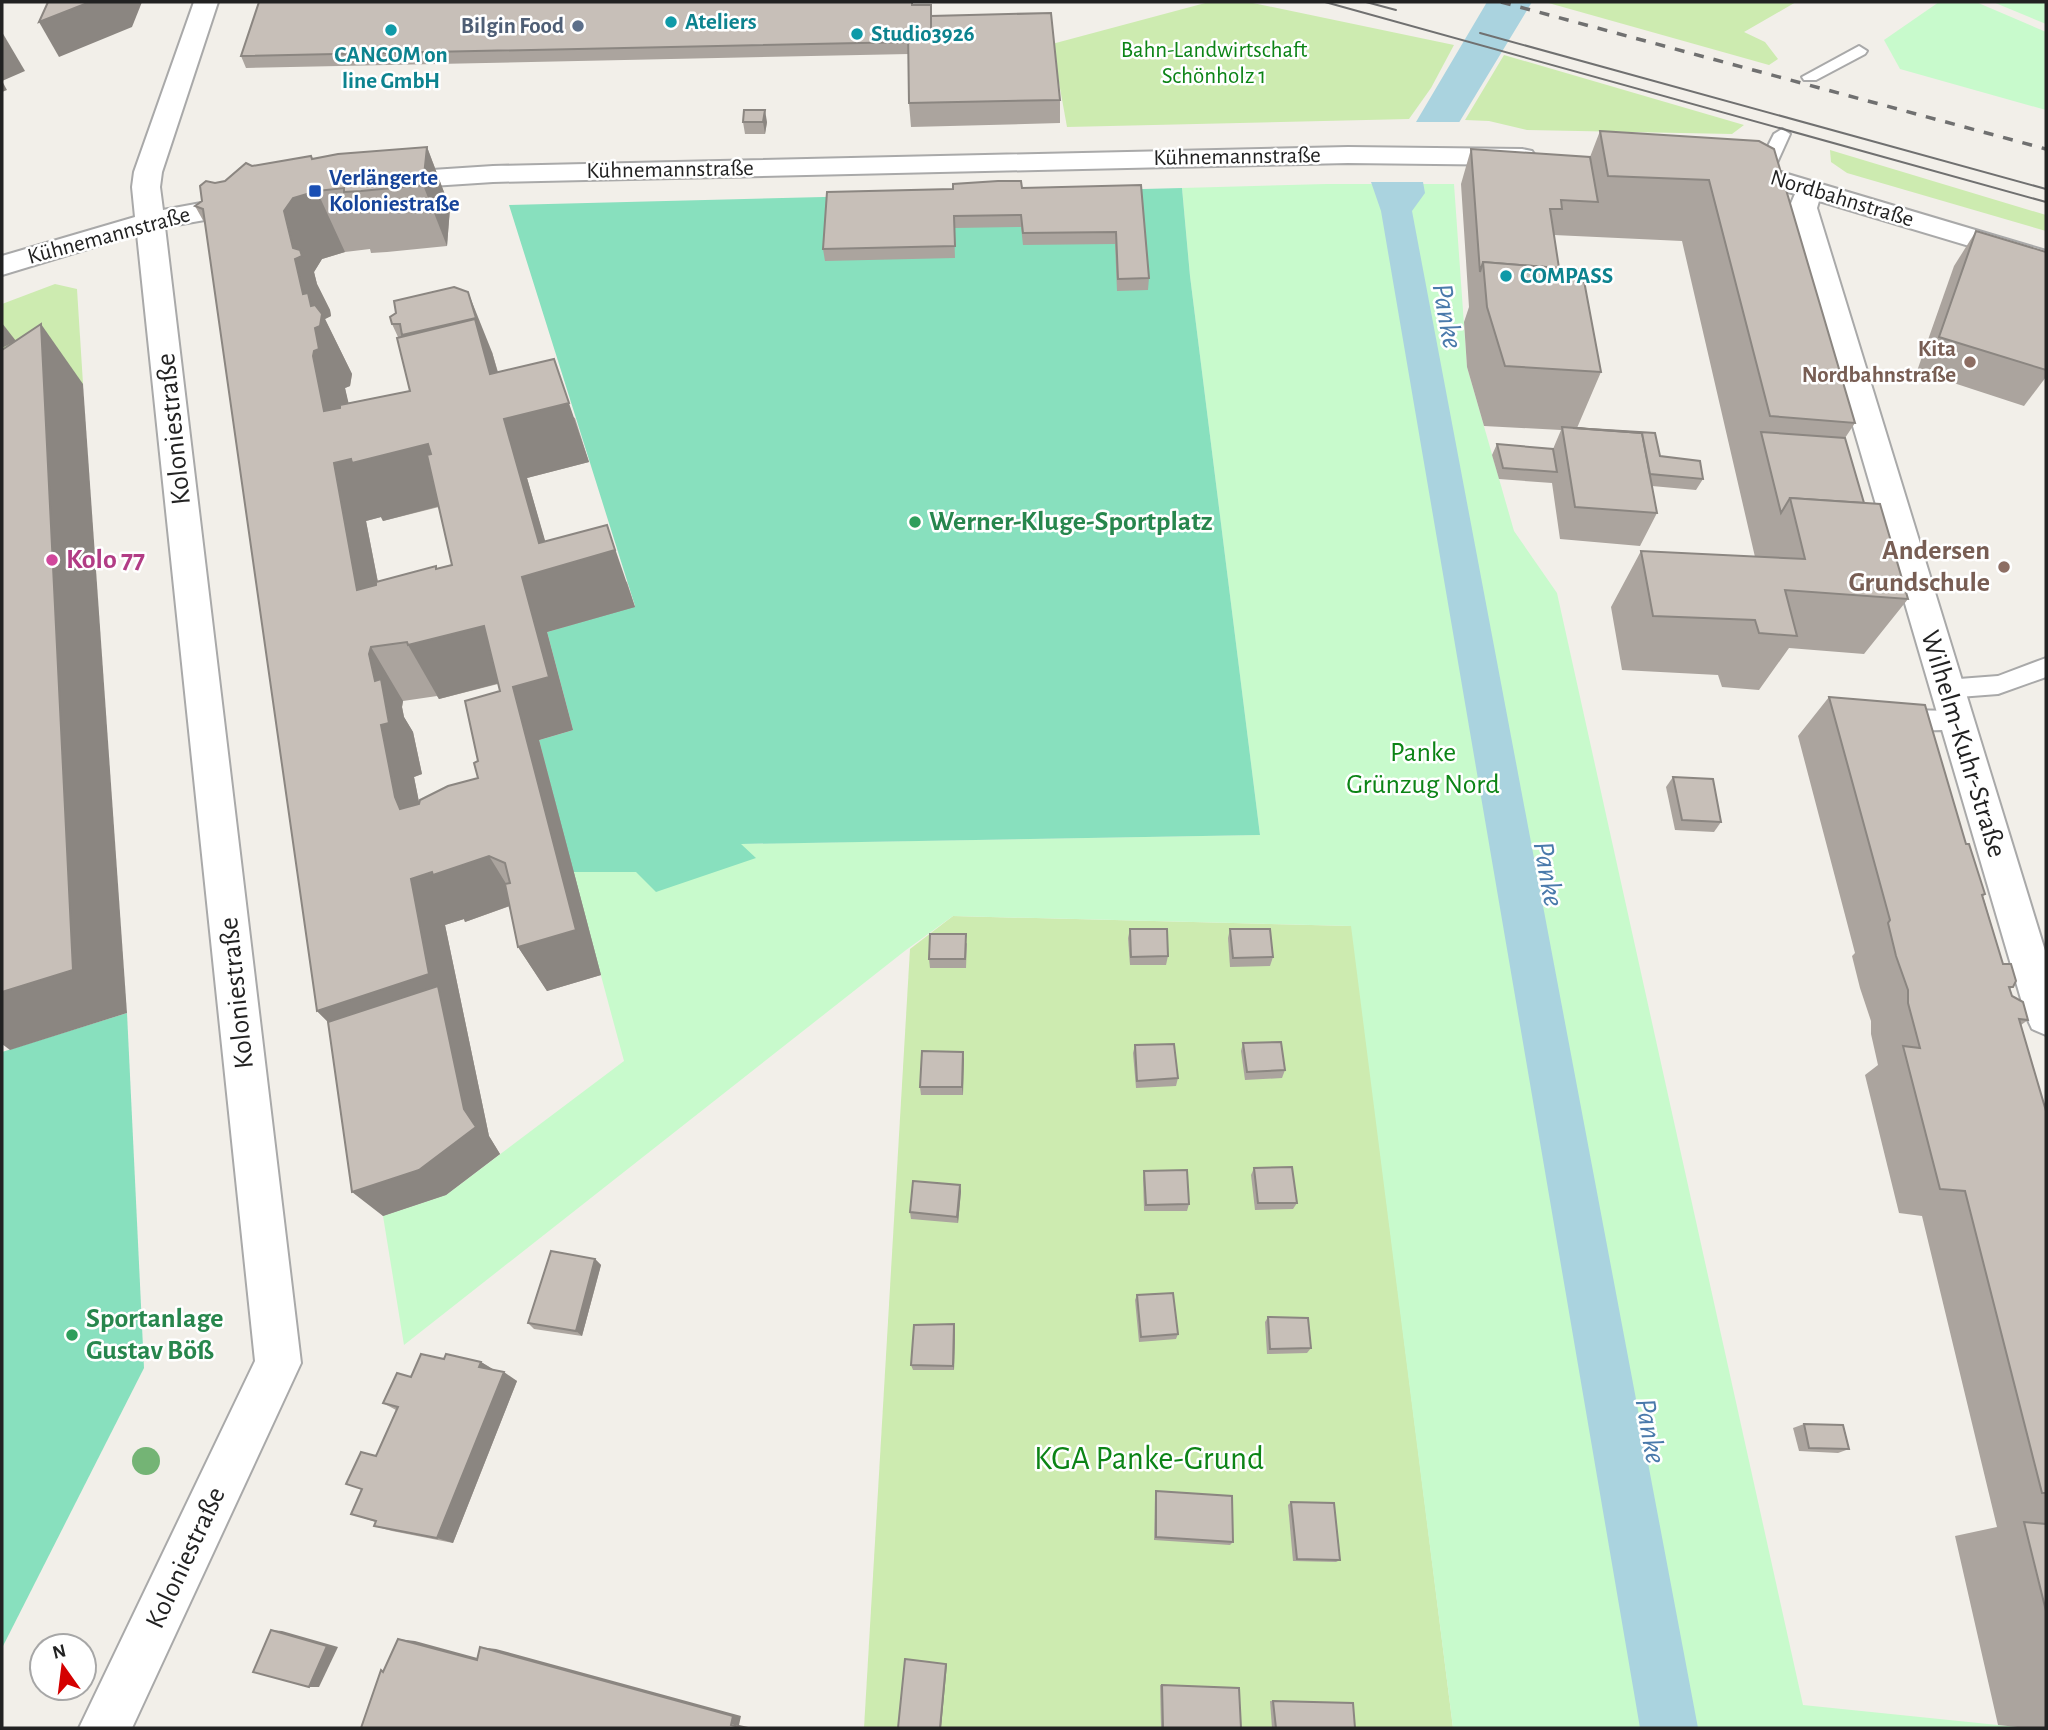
<svg xmlns="http://www.w3.org/2000/svg" width="2048" height="1730" font-family="'Alegreya Sans',sans-serif">
	<rect width="100%" height="100%" fill="#f2efe9"/>
	<g fill="#cdebb0">
		<polygon points="1209,2 1248,2 1454,45 1431,88 1409,119 1067,127 1052,44"/>
		<polygon points="1545,2 1796,2 1744,32 1765,42 1778,59 1769,65"/>
		<polygon points="1504,55 1744,125 1732,134 1527,130 1489,121 1465,120"/>
		<polygon points="1830,150 2046,215 2046,231 1847,173 1831,162"/>
		<polygon points="55,284 77,289 83,384 2,439 2,304"/>
		<polygon points="953,916 1352,926 1453,1728 864,1728 910,949"/>
	</g>
	<g fill="#c8facc">
		<polygon points="1939,2 1976,2 2046,32 2046,110 1900,69 1884,40"/>
		<polygon points="1993,2 2046,2 2046,24"/>
		<polygon points="1326,184 1454,184 1467,367 1514,531 1557,593 1803,1705 2027,1728 1453,1728 1351,926 953,916 906,950 404,1345 383,1216 446,1195 624,1061 573,872 636,872 755,858 739,844 1260,835 1190,276 1182,188"/>
	</g>
	<g fill="#88e0be">
		<polygon points="1182,188 1190,276 1260,835 741,844 756,858 656,892 636,872 573,872 539,740 573,730 547,632 635,606 509,205"/>
		<polygon points="127,1013 144,1368 2,1648 2,1052"/>
	</g>
	<polygon fill="#aad3df" points="1487,2 1532,2 1423,182 1425,193 1412,211 1698,1728 1640,1728 1381,211 1371,182 1416,122"/>
	<polygon fill="#f2efe9" points="1412,122 1464,122 1427,182 1368,182"/>
	<g fill="none" stroke-linecap="round" stroke-linejoin="round">
		<defs>
			<g id="lane">
				<polygon points="1859,46 1867,51 1865,54 1816,80 1804,80 1802,77"/>
				<polygon points="1782,129 1790,134 1771,176 1762,181 1756,180 1753,176 1774,134"/>
				<polygon points="2046,658 2046,677 1998,694 1946,698 1938,695 1935,689 1938,683 1946,680 1998,676"/>
				<path d="M1905,710L1955,711L1963,713L1967,720L1963,727C1945,732 1915,731 1897,726L1894,719L1897,712Z"/>
			</g>
			<g id="street">
				<polygon points="194,2 218,2 162,172 160,187 163,210 250,194 260,197 264,203 260,209 250,212 165,227 301,1363 132,1728 79,1728 255,1361 137,234 2,275 2,256 135,217 132,187 134,172"/>
				<polygon points="1348,147 1522,149 1532,151 1536,157 1532,163 1522,165 1348,163 493,182 386,189 376,187 372,181 376,175 386,173 493,166"/>
				<polygon points="1732,163 1764,167 2046,251 2046,269 1819,201 1817,208 2046,954 2046,1035 2032,1029 2026,1016 1789,208 1795,194 1752,181 1722,177 1718,171 1722,165"/>
			</g>
		</defs>
		<use href="#lane" stroke="#a9a9a9" stroke-width="4"/>
		<use href="#street" stroke="#a9a9a9" stroke-width="4"/>
		<use href="#lane" fill="#fff" fill-rule="evenodd"/>
		<use href="#street" fill="#fff" fill-rule="evenodd"/>
		<g stroke="#707070" stroke-width="2">
			<polyline points="1325,2 2046,202"/>
			<polyline points="1366,2 1396,10"/>
			<polyline points="1480,33 2046,189"/>
		</g>
		<polyline stroke="#707070" stroke-width="3.5" stroke-dasharray="10 10" stroke-linecap="butt" points="1501,2 2046,149"/>
	</g>
	<circle fill="#74b475" cx="146" cy="1461" r="14"/>
	<g fill="#aba49e" fill-rule="evenodd">
		<polygon points="912,5 932,16 1060,100 1060,123 911,127 909,103 909,54 246,68 241,56"/>
		<polygon points="743,122 767,122 765,134 745,134"/>
		<polygon points="1600,131 1759,141 1855,423 1845,438 1864,503 1908,599 1864,654 1789,648 1759,690 1722,687 1718,675 1622,670 1611,607 1641,551 1755,557 1682,241 1554,235 1559,268 1601,372 1577,428 1660,456 1703,479 1696,490 1652,486 1657,513 1640,546 1560,539 1552,483 1499,479 1492,455 1497,444 1553,449 1561,430 1484,426 1467,367 1464,322 1469,307 1461,184 1471,149 1590,157"/>
		<path d="M427,147L450,208L447,246L387,252L371,253L370,249L345,252L322,259L314,272L317,284L330,310L331,316L325,319L352,374L350,386L345,388L348,403L410,391L398,337L392,324L390,317L492,352L498,372L575,418L589,462L527,478L545,542L627,582L635,607L547,632L573,730L539,740L601,975L547,991L518,947L510,906L465,922L464,919L445,925L489,1136L500,1154L446,1195L383,1216L328,1022L317,1011L205,224L195,206L202,201L215,183L225,181L252,166ZM439,507L452,565L437,569L436,566L378,582L366,521L381,517L383,521ZM498,684L500,691L478,761V778L419,803L414,777L422,774L413,732L404,717L402,707L403,701L437,696L439,699Z"/>
		<polygon points="1141,185 1149,278 1148,290 1117,291 1115,244 1023,245 1021,227 954,228 955,258 825,261 823,249 953,189"/>
		<polygon points="1976,231 2046,252 2046,377 2024,406 1917,371 1954,266"/>
		<polygon points="1829,697 1966,844 1985,894 1983,896 2003,964 2013,987 2010,989 2012,996 2028,1020 2021,1025 2046,1111 2046,1728 2027,1728 1998,1725 1955,1536 1997,1527 1922,1216 1899,1213 1865,1075 1878,1065 1871,1034 1871,1021 1860,988 1852,956 1855,953 1798,736"/>
		<polygon points="1673,777 1721,822 1714,832 1675,830 1666,787"/>
		<polygon points="1130,929 1168,956 1166,965 1130,965 1128,938"/>
		<polygon points="1230,929 1273,957 1270,966 1230,967 1228,938"/>
		<polygon points="967,943 966,968 930,968 929,959"/>
		<polygon points="1243,1043 1285,1070 1282,1078 1245,1080 1241,1051"/>
		<polygon points="1135,1045 1178,1078 1176,1086 1136,1088 1133,1053"/>
		<polygon points="963,1052 963,1095 921,1095 920,1087"/>
		<polygon points="1254,1168 1297,1203 1293,1209 1255,1210 1251,1175"/>
		<polygon points="1144,1171 1189,1204 1187,1211 1144,1211 1143,1178"/>
		<polygon points="960,1185 961,1191 958,1223 911,1219 910,1212"/>
		<polygon points="595,1259 601,1265 582,1336 534,1329 528,1323"/>
		<polygon points="1137,1295 1178,1334 1176,1339 1139,1342 1135,1300"/>
		<polygon points="1268,1317 1311,1348 1307,1353 1267,1354 1265,1322"/>
		<polygon points="954,1324 955,1329 954,1370 913,1370 911,1365"/>
		<polygon points="444,1359 481,1362 494,1370 517,1381 453,1543 392,1531 374,1526 376,1522 351,1514 396,1410 383,1403 411,1377"/>
		<polygon points="1804,1424 1849,1449 1838,1453 1799,1451 1793,1428"/>
		<polygon points="1156,1491 1233,1542 1230,1545 1154,1540 1155,1494"/>
		<polygon points="1291,1502 1340,1560 1336,1562 1293,1561 1288,1505"/>
		<polygon points="1160,1685 1162,1685 1241,1728 1161,1728"/>
		<polygon points="1270,1701 1273,1701 1355,1728 1272,1728"/>
	</g>
	<g fill="#8b8681">
		<polygon points="90,2 142,2 132,27 59,57 39,22"/>
		<polygon points="2,32 25,71 2,81"/>
		<polygon points="2,81 7,90 2,92"/>
		<polygon points="765,110 767,122 765,134 763,122"/>
		<polygon points="427,147 450,208 447,246 423,185"/>
		<polygon points="317,191 345,252 322,259 314,272 317,284 330,310 331,316 325,319 352,374 350,386 345,388 350,409 428,444 455,502 383,521 381,517 366,521 390,645 357,590 313,356 303,294 284,211 293,198"/>
		<polygon points="468,292 492,352 499,377 554,359 589,462 527,478 553,568 607,525 635,607 547,632 573,730 539,740 601,975 547,991 518,947 576,930 429,395 402,335"/>
		<polygon points="2,323 16,341 2,348"/>
		<polygon points="41,324 83,384 127,1013 10,1050 2,1044 2,992"/>
		<polygon points="484,626 511,680 439,699 408,645"/>
		<polygon points="371,647 403,701 402,707 404,717 413,732 422,774 414,777 428,846 400,809 395,797 381,725 375,681 369,654"/>
		<polygon points="489,856 518,903 465,922 464,919 445,925 489,1136 500,1154 446,1195 383,1216 352,1192 464,1109 358,1052 317,1011 411,879"/>
		<polygon points="963,1052 964,1059 963,1095 962,1087"/>
		<polygon points="960,1185 961,1191 958,1223 957,1217"/>
		<polygon points="595,1259 601,1265 582,1336 576,1331"/>
		<polygon points="954,1324 955,1329 954,1370 953,1366"/>
		<polygon points="481,1362 496,1371 479,1367"/>
		<polygon points="504,1372 517,1381 453,1543 437,1538"/>
		<polygon points="271,1630 282,1631 338,1647 319,1687 309,1687"/>
		<polygon points="398,1639 415,1641 492,1662 477,1660"/>
		<polygon points="480,1647 496,1649 741,1716 739,1725 753,1728 744,1728"/>
		<polygon points="946,1664 947,1664 941,1728 940,1728"/>
	</g>
	<g fill="#c7bfb8" stroke="#8b8681" stroke-width="2" fill-rule="evenodd">
		<polygon points="48,2 90,2 39,22"/>
		<polygon points="259,2 912,2 912,5 931,5 931,30 908,31 909,42 241,56"/>
		<polygon points="1051,13 1060,100 909,103 908,31 931,30 931,16"/>
		<polygon points="744,110 765,110 763,122 743,122"/>
		<polygon points="1600,131 1759,141 1774,149 1855,423 1770,416 1709,180 1608,176"/>
		<path d="M427,147L423,185L361,191L344,192V188L317,191L293,198L284,211L293,248L300,250L302,256L295,259L303,294L308,293L311,306L315,305L322,314L320,326L315,328L319,349L314,351L313,356L324,411L340,408V405L410,391L397,338L475,319L490,374L554,359L569,403L504,419L539,543L607,525L615,550L522,577L549,677L513,687L576,930L518,947L505,884L510,883L505,863L489,856L433,875L432,872L411,879L429,974L317,1011L203,209L195,206L202,201L200,186L206,181L215,183L225,181L246,163L252,166L311,156L312,159L338,154ZM428,444L431,454L427,455L452,565L436,569V566L376,582V585L357,590L334,463L351,459L352,463ZM484,626L500,691L465,701L478,761L474,763L478,778L448,786L420,800L419,804L400,809L395,797L381,725L389,723L381,679L375,681L369,654L371,647L407,642L408,645Z"/>
		<polygon points="1471,149 1590,157 1598,202 1561,200 1562,209 1550,209 1559,268 1483,262 1480,272"/>
		<polygon points="998,181 1021,181 1022,188 1141,185 1149,278 1118,279 1116,232 1023,233 1021,215 954,216 955,246 823,249 827,192 953,189 953,184"/>
		<polygon points="1976,231 2046,252 2046,370 1939,337"/>
		<polygon points="1483,262 1582,270 1601,372 1505,366 1487,307"/>
		<polygon points="454,287 468,292 476,318 402,335 400,324 392,324 390,317 396,313 394,301"/>
		<polygon points="41,324 73,970 2,992 2,350"/>
		<polygon points="1562,427 1642,433 1657,513 1575,507"/>
		<polygon points="1573,428 1655,433 1660,456 1700,461 1703,479 1650,474 1642,433"/>
		<polygon points="1761,432 1845,438 1864,503 1790,498 1781,513"/>
		<polygon points="1497,444 1553,449 1557,472 1503,468"/>
		<polygon points="1790,498 1880,504 1908,599 1785,590 1797,636 1759,633 1755,620 1653,616 1641,551 1805,559"/>
		<polygon points="1829,697 1925,705 1966,844 1969,844 1985,894 1982,895 2003,964 2011,964 2016,981 2013,987 2009,987 2012,996 2023,1002 2028,1020 2019,1019 2046,1111 2046,1493 2042,1493 1965,1191 1940,1189 1903,1046 1920,1048 1908,1003 1908,990 1896,956 1888,923 1890,920"/>
		<polygon points="1673,777 1713,779 1721,822 1682,820"/>
		<polygon points="1130,929 1167,929 1168,956 1131,957"/>
		<polygon points="1230,929 1270,929 1273,957 1233,958"/>
		<polygon points="930,934 966,934 965,959 929,959"/>
		<polygon points="438,986 464,1109 476,1127 419,1170 352,1192 328,1022"/>
		<polygon points="1281,1042 1285,1070 1247,1072 1243,1043"/>
		<polygon points="1174,1044 1178,1078 1137,1081 1135,1045"/>
		<polygon points="922,1051 963,1052 962,1087 920,1087"/>
		<polygon points="1292,1167 1297,1203 1258,1203 1254,1168"/>
		<polygon points="1187,1170 1189,1204 1146,1205 1144,1171"/>
		<polygon points="913,1181 960,1185 957,1217 910,1212"/>
		<polygon points="551,1251 595,1259 576,1331 528,1323"/>
		<polygon points="1173,1293 1178,1334 1141,1337 1137,1295"/>
		<polygon points="1268,1317 1308,1318 1311,1348 1270,1349"/>
		<polygon points="954,1324 953,1366 911,1365 914,1325"/>
		<polygon points="421,1354 444,1359 446,1354 481,1362 479,1367 504,1372 437,1538 374,1526 376,1521 351,1514 362,1489 346,1484 361,1452 376,1456 398,1407 383,1403 397,1373 411,1377"/>
		<polygon points="1804,1424 1843,1425 1849,1449 1809,1448"/>
		<polygon points="1156,1491 1232,1496 1233,1542 1156,1537"/>
		<polygon points="1291,1502 1334,1503 1340,1560 1297,1559"/>
		<polygon points="2024,1522 2046,1524 2046,1611"/>
		<polygon points="271,1630 327,1646 309,1687 253,1672"/>
		<polygon points="398,1639 477,1660 480,1647 733,1716 731,1725 744,1728 361,1728 381,1670 383,1672"/>
		<polygon points="905,1659 946,1664 940,1728 898,1728"/>
		<polygon points="1162,1685 1239,1688 1241,1728 1163,1728"/>
		<polygon points="1273,1701 1353,1703 1355,1728 1276,1728"/>
	</g>
	<g fill="#0f9aa8" stroke="#fff" stroke-width="2.5">
		<circle cx="671" cy="22" r="7"/>
		<circle cx="391" cy="30" r="7"/>
		<circle cx="857" cy="34" r="7"/>
		<circle cx="1506" cy="276" r="7"/>
	</g>
	<circle fill="#5c6f8a" stroke="#fff" stroke-width="2.5" cx="578" cy="26" r="7"/>
	<rect fill="#1a4fb4" stroke="#fff" stroke-width="2.5" x="308" y="184" width="14" height="14" rx="3.5"/>
	<g fill="#8d6e63" stroke="#fff" stroke-width="2.5">
		<circle cx="1970" cy="362" r="7"/>
		<circle cx="2004" cy="567" r="7"/>
	</g>
	<g fill="#2e9e5b" stroke="#fff" stroke-width="2.5">
		<circle cx="915" cy="522" r="7"/>
		<circle cx="72" cy="1335" r="7"/>
	</g>
	<circle fill="#d1479c" stroke="#fff" stroke-width="2.5" cx="52" cy="560" r="7"/>
	<g text-anchor="middle" dominant-baseline="central" stroke-width="5" stroke-linejoin="round" paint-order="stroke">
		<g font-size="23" font-weight="bold" fill="#0d838f" stroke="#fff" text-anchor="start">
			<text x="685" y="22">Ateliers</text>
			<text x="871" y="34">Studio3926</text>
			<text x="391" y="55" text-anchor="middle">CANCOM on<tspan x="391" dy="26">line GmbH</tspan></text>
			<text x="1520" y="276">COMPASS</text>
		</g>
		<g font-size="23" font-weight="bold" fill="#4e5e75" stroke="#fff" text-anchor="end">
			<text x="564" y="26">Bilgin Food</text>
		</g>
		<g font-size="23" fill="#0c8416" stroke="#fff">
			<text x="1214" y="50">Bahn-Landwirtschaft<tspan x="1214" dy="26">Schönholz 1</tspan></text>
		</g>
		<g font-size="23" fill="#222" stroke="#fff">
			<text transform="translate(1237 157) rotate(-1)">Kühnemannstraße</text>
			<text transform="translate(670 170) rotate(-1)">Kühnemannstraße</text>
			<text transform="translate(1842 199) rotate(17)">Nordbahnstraße</text>
			<text transform="translate(109 236) rotate(-15)">Kühnemannstraße</text>
		</g>
		<g font-size="23" font-weight="bold" fill="#164399" stroke="#fff" text-anchor="start">
			<text x="329" y="178">Verlängerte<tspan x="329" dy="26">Koloniestraße</tspan></text>
		</g>
		<g font-size="23" font-weight="bold" fill="#785e54" stroke="#fff" text-anchor="end">
			<text x="1956" y="349">Kita<tspan x="1956" dy="26">Nordbahnstraße</tspan></text>
		</g>
		<g font-size="28" fill="#222" stroke="#fff">
			<text transform="translate(174 429) rotate(-96)">Koloniestraße</text>
			<text transform="translate(1963 744) rotate(73)">Wilhelm-Kuhr-Straße</text>
			<text transform="translate(237 993) rotate(-96)">Koloniestraße</text>
			<text transform="translate(186 1558) rotate(-65)">Koloniestraße</text>
		</g>
		<g font-size="28" font-weight="bold" fill="#27864d" stroke="#fff" text-anchor="start">
			<text x="929" y="522">Werner-Kluge-Sportplatz</text>
			<text x="86" y="1319">Sportanlage<tspan x="86" dy="32">Gustav Böß</tspan></text>
		</g>
		<g font-size="28" font-weight="bold" fill="#785e54" stroke="#fff" text-anchor="end">
			<text x="1990" y="551">Andersen<tspan x="1990" dy="32">Grundschule</tspan></text>
		</g>
		<g font-size="28" font-weight="bold" fill="#b23c85" stroke="#fff" text-anchor="start">
			<text x="66" y="560">Kolo 77</text>
		</g>
		<g font-size="28" fill="#0c8416" stroke="#fff">
			<text x="1423" y="753">Panke<tspan x="1423" dy="32">Grünzug Nord</tspan></text>
		</g>
		<g font-size="30" font-style="italic" fill="#4a7aab" stroke="#fff">
			<text transform="translate(1447 316) rotate(80)">Panke</text>
			<text transform="translate(1548 874) rotate(80)">Panke</text>
			<text transform="translate(1650 1431) rotate(80)">Panke</text>
		</g>
		<g font-size="33" fill="#0c8416" stroke="#fff">
			<text x="1149" y="1459">KGA Panke-Grund</text>
		</g>
	</g>
	<rect width="2048" height="1730" fill="none" stroke="#222222" stroke-width="7"/>
	<g transform="translate(63 1667) rotate(346)"><circle r="33" fill="#ffffff" stroke="#a7a7a7" stroke-width="2"/>
	<path d="M0-5L12 26L0 18L-12 26Z" fill="#d40000"/>
	<text y="-10" font-size="19" font-weight="bold" text-anchor="middle" fill="#222222">N</text>
	</g>
</svg>
